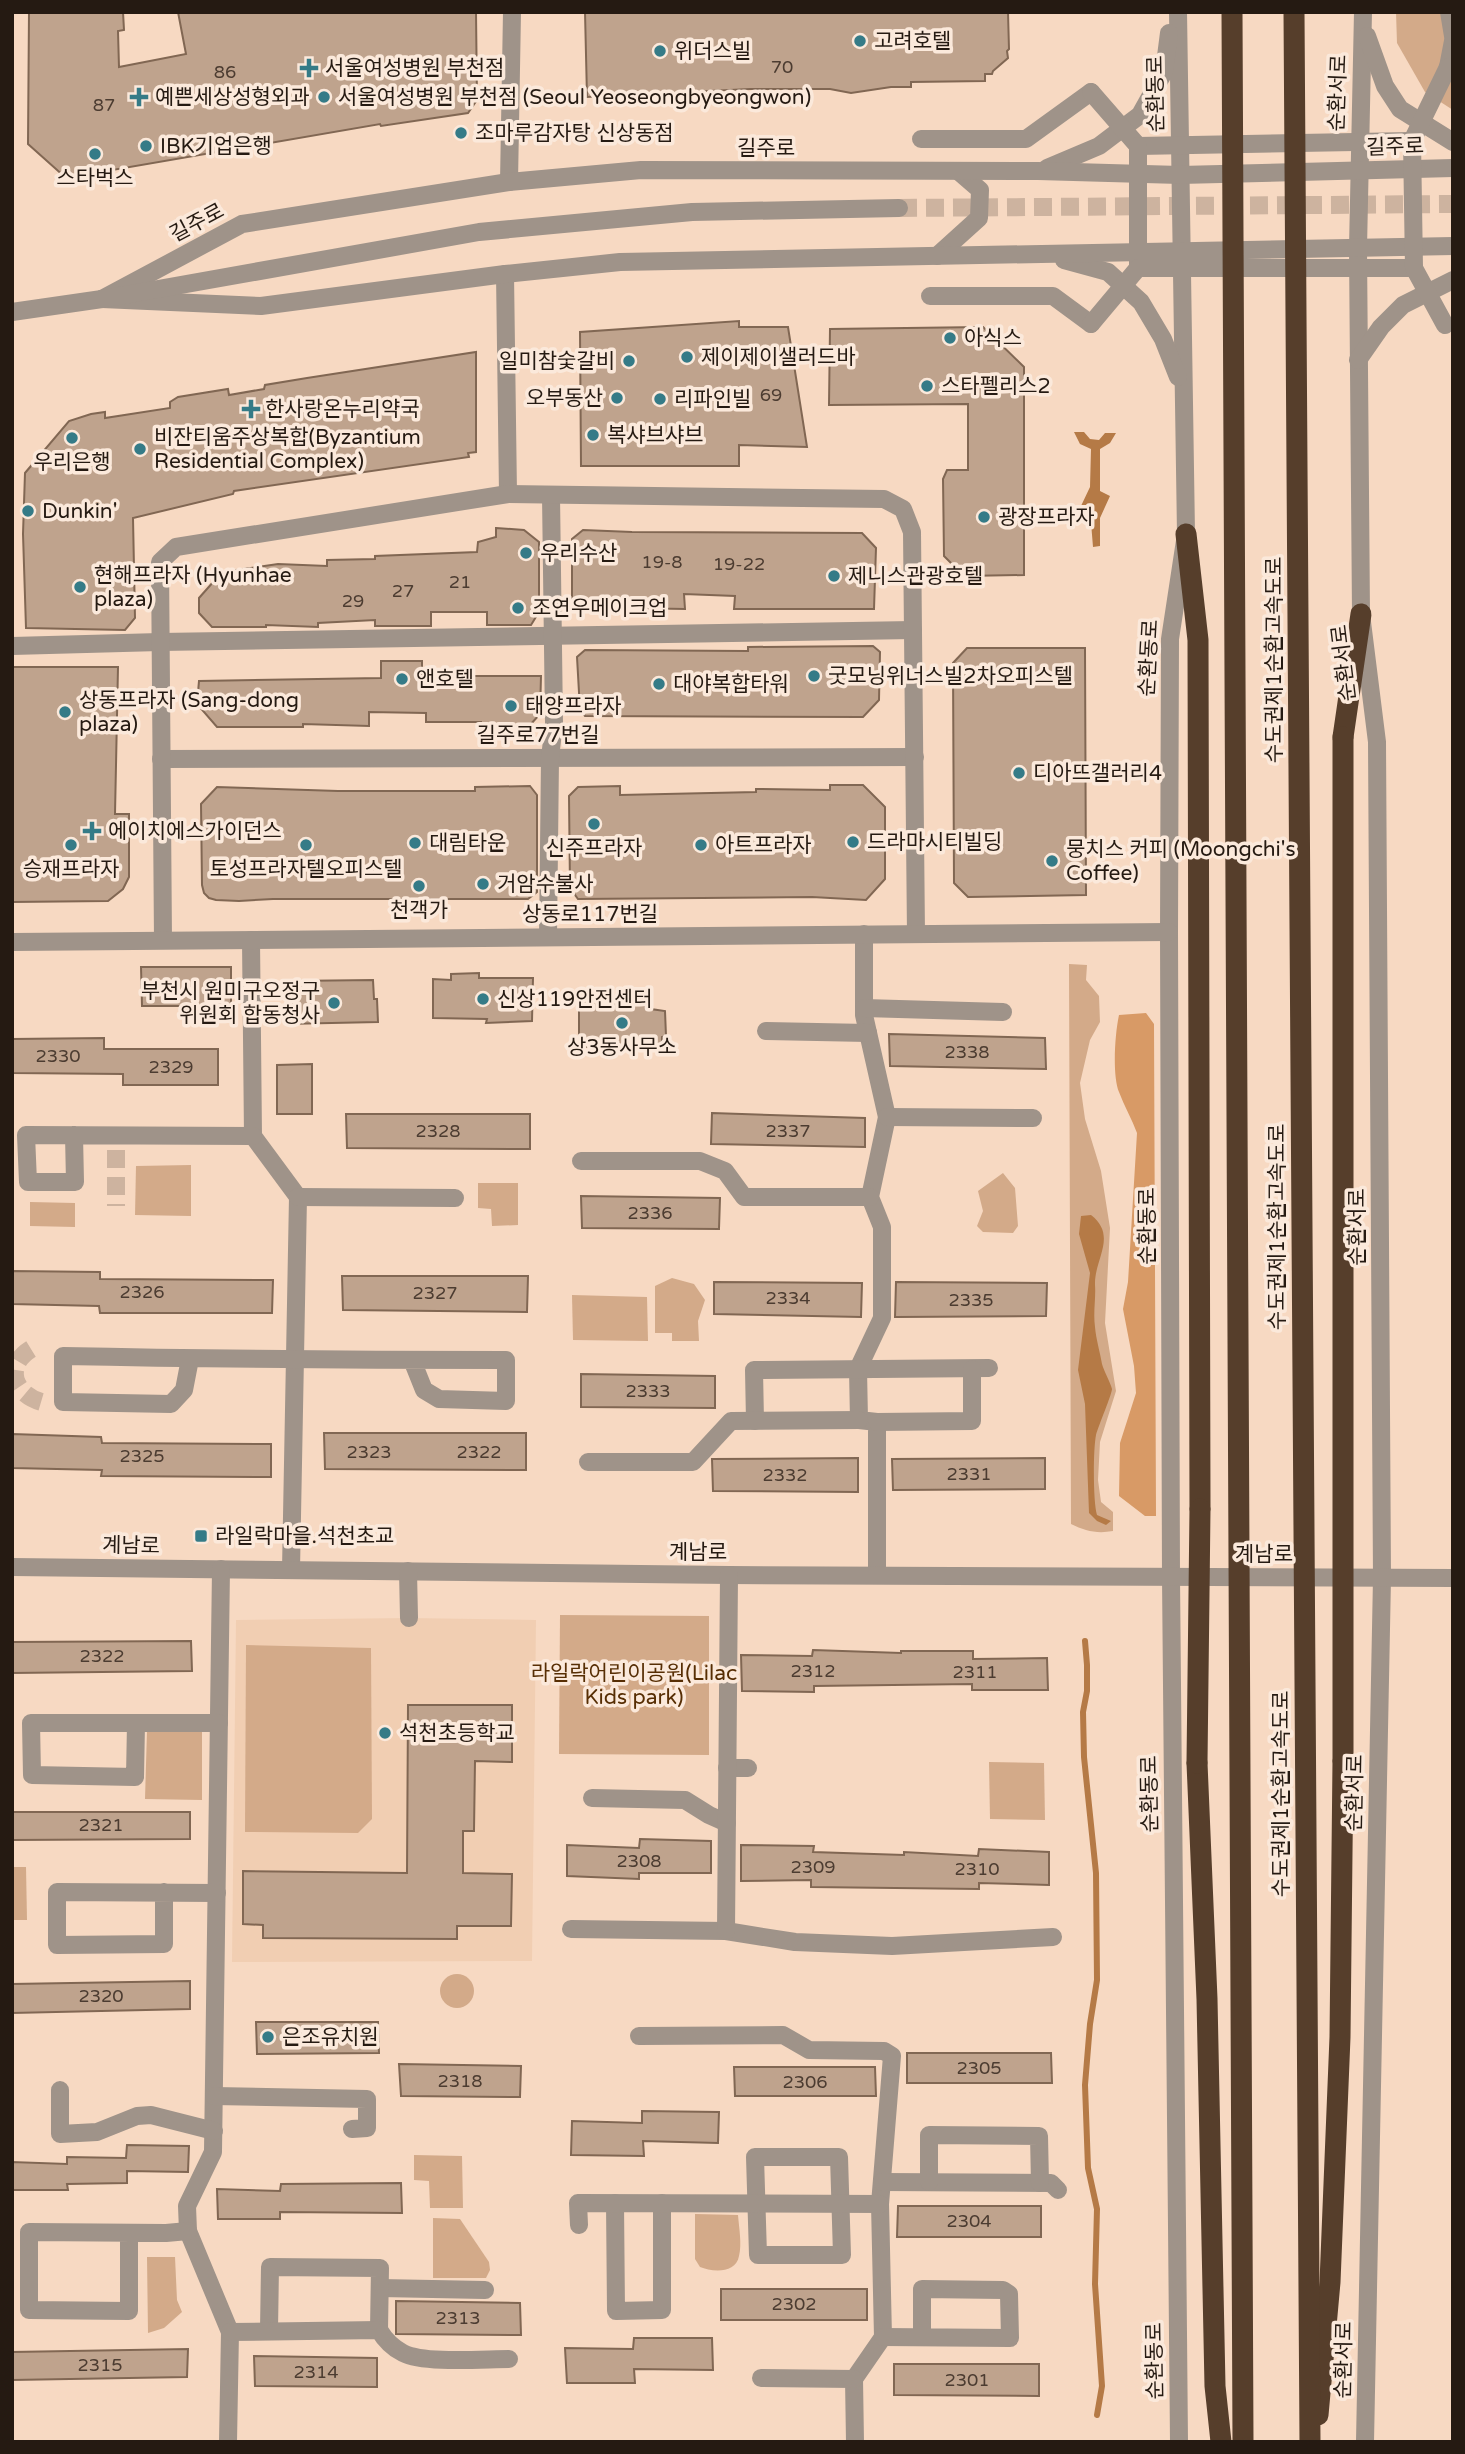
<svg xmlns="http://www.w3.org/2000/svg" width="1465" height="2454" font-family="'Varela Round','Noto Sans KR',sans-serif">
	<rect width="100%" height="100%" fill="#f7d9c2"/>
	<polygon fill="#f1ceb2" points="409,1618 536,1620 532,1961 232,1962 236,1620"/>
	<g fill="#d3aa89">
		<polygon points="1396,12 1453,12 1453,110 1425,92 1397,43"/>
		<path d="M1069,964L1087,965L1086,980L1099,996L1100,1022L1090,1040L1080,1083L1085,1119L1101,1171L1110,1228L1105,1323L1116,1391L1100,1442L1098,1480L1101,1502L1113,1512V1531C1097,1534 1085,1531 1071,1524Z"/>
		<polygon points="191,1165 191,1216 135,1215 136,1166"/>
		<polygon points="1003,1173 1015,1188 1018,1226 1013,1233 983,1232 977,1226 983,1211 978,1191"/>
		<polygon points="478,1183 518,1183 518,1225 492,1226 491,1209 478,1208"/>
		<polygon points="30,1202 75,1203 75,1227 30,1226"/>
		<polygon points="672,1278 694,1284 705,1300 698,1321 699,1341 672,1341 672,1333 655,1333 655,1286"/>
		<polygon points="572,1295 647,1297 648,1341 573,1340"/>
		<polygon points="560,1615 709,1616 709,1755 559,1754"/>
		<polygon points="246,1645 371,1648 372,1819 358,1833 245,1832"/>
		<polygon points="147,1731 202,1732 202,1800 145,1799"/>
		<polygon points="989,1762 1044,1763 1045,1820 990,1819"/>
		<polygon points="12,1867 26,1867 27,1920 12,1920"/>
		<circle cx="457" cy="1991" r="17"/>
		<polygon points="414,2155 462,2156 463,2208 430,2208 429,2181 414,2180"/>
		<path d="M695,2214L738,2215C739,2228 742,2244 739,2256C736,2274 712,2272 700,2267L695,2259Z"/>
		<polygon points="433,2218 460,2219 489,2262 490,2270 486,2278 433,2278"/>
		<polygon points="147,2257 175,2257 177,2300 182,2312 164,2328 148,2333"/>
	</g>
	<path fill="#d89a66" d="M1146,1013L1154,1024L1156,1516H1145L1119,1496L1120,1443L1136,1393L1134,1366L1123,1309L1128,1282L1137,1133C1132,1119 1124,1106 1119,1092C1112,1075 1115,1033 1119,1015Z"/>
	<g fill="#b57a46">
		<polygon points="1074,432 1084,432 1090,439 1099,440 1105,433 1116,433 1110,443 1100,449 1100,491 1110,496 1100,518 1100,546 1093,547 1090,510 1081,506 1090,487 1091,449 1080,444"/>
		<path d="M1091,1215C1118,1236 1094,1259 1095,1285C1096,1298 1093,1313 1095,1327C1096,1339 1100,1352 1102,1364C1104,1371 1111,1384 1112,1389C1112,1394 1098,1427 1096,1435C1093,1450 1093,1503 1097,1515L1111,1521L1106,1525L1097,1521L1089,1513L1085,1404L1078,1370L1090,1273L1079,1234L1081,1216Z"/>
	</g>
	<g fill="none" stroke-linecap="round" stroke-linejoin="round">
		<polyline stroke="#b57a46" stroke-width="6" points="1085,1641 1087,1665 1087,1691 1083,1712 1084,1757 1096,1873 1097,1980 1090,2024 1085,2085 1088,2168 1097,2209 1095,2284 1102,2386 1097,2415"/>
	</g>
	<g fill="#bfa38d" stroke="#816753" stroke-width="2">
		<polygon points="29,12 123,12 124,30 118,31 119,67 186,54 178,12 476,12 477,100 468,113 381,126 380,124 66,178 28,144"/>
		<polygon points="585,12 1008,12 1009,49 1007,51 1008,58 993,71 992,74 985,74 985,81 911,82 911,87 891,87 851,93 830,89 750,89 587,97"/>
		<polygon points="739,321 739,327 788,327 807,447 739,445 739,466 581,466 580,332"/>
		<polygon points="983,327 1024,367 1024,575 964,576 944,556 943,479 947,470 968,470 968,404 829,405 830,329"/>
		<polygon points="476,352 476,452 468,453 469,457 234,491 233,494 133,518 135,618 125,630 26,628 23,534 25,473 69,421 91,414 105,412 105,418 170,408 170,402 178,397 228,389 229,395 264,389 265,385 307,378"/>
		<polygon points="496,528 524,530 539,542 539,612 531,625 487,625 487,612 431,612 431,626 375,626 375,620 318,623 318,627 266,625 266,627 212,627 199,613 199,598 222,572 278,564 327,566 327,560 375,559 375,556 477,552 478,542 496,537"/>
		<polygon points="583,530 632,532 862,533 876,548 874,609 734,609 735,596 684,594 685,609 628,608 580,611 572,604 572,539"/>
		<polygon points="873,646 880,652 879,700 863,717 585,716 580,710 577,657 585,650 748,651 748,647"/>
		<polygon points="967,648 1085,648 1086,895 968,897 954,883 953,663"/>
		<polygon points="381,661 422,661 422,676 541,676 540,714 530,725 481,725 481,722 426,722 426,713 369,712 369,726 303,724 303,727 217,727 197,704 199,681 381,678"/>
		<polygon points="12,667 118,667 115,814 129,814 129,877 123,889 108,901 12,902"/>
		<polygon points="830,785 863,785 885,807 885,879 866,900 812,897 578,899 570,888 569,796 578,787 620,786 620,795 756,792 756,789 830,790"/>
		<polygon points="530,786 537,795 537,892 528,899 273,899 239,901 216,900 209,898 204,893 202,885 201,804 217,787 338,791 475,791 475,787"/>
		<polygon points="141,967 231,967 231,1006 142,1006"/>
		<polygon points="479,973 479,978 533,978 532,1021 486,1023 487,1019 433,1018 433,979 451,980 451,974"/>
		<polygon points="373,980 374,999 377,999 378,1022 285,1024 285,1007 291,1007 291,981"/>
		<polygon points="579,999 650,1002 651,1009 665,1011 666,1036 662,1037 662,1043 639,1043 639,1047 579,1047"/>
		<polygon points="889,1034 1045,1038 1046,1069 890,1066"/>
		<polygon points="104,1038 104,1049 218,1049 218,1085 123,1085 123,1074 12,1073 12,1039"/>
		<polygon points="312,1064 312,1114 277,1114 277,1065"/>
		<polygon points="712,1113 865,1118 865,1147 711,1144"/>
		<polygon points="346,1114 530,1114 530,1149 347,1148"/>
		<polygon points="581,1196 720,1198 719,1229 582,1228"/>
		<polygon points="12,1271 100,1272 100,1279 273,1280 272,1313 100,1313 99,1306 12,1304"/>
		<polygon points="342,1276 528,1276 527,1312 343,1310"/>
		<polygon points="714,1282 862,1283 861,1317 714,1314"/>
		<polygon points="896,1282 1047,1283 1046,1316 895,1317"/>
		<polygon points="581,1374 715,1376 715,1408 581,1407"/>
		<polygon points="324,1433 526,1433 526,1470 325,1469"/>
		<polygon points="12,1434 101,1437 102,1443 271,1444 271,1477 101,1476 102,1470 12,1468"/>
		<polygon points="858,1458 858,1492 713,1491 712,1459"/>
		<polygon points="1045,1458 1045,1489 893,1490 892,1459"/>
		<polygon points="191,1641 192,1671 12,1673 12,1642"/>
		<polygon points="813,1650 901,1653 901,1651 973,1651 973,1659 1047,1658 1048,1690 972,1690 972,1684 814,1686 814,1692 742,1691 741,1655 812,1656"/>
		<polygon points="408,1705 512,1705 512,1762 475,1761 474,1831 463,1831 463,1873 512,1874 511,1926 457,1926 457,1939 263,1938 263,1925 243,1924 243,1871 407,1873"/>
		<polygon points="12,1812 190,1812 190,1839 12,1840"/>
		<polygon points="640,1839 711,1841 711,1873 639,1873 639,1879 567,1876 567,1845 639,1848"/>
		<polygon points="741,1845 814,1846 813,1852 904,1855 904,1852 978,1856 979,1849 1049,1852 1049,1885 979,1883 979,1889 811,1887 811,1880 741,1881"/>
		<polygon points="190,1981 190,2009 12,2013 12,1984"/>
		<polygon points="256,2022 378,2022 379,2053 257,2054"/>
		<polygon points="907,2053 1051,2053 1052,2083 907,2083"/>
		<polygon points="399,2064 521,2066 520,2097 401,2096"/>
		<polygon points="734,2067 875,2067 876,2096 735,2096"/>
		<polygon points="642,2111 719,2112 718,2143 643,2141 644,2156 571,2155 572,2121 642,2123"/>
		<polygon points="127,2145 189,2146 188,2172 127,2171 127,2183 67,2184 68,2190 12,2190 12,2162 67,2164 67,2157 126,2158"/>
		<polygon points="401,2183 402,2213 280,2212 280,2219 218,2219 217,2189 280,2191 281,2184"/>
		<polygon points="898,2206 1041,2206 1041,2237 897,2237"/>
		<rect x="721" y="2289" width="146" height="31"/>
		<polygon points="396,2301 520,2303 521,2335 396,2334"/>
		<polygon points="634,2338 712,2338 713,2370 634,2369 635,2383 567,2383 565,2348 633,2349"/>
		<polygon points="188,2349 187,2377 12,2380 12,2352"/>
		<polygon points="254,2356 377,2358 377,2387 255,2386"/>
		<polygon points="894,2364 1039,2364 1039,2396 894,2395"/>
	</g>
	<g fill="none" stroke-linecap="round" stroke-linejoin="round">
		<g stroke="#cdb39f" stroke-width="18" stroke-dasharray="18 9" stroke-linecap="butt">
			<polyline points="899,208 1453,204"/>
			<polyline points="116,1150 116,1206"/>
			<path d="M31,1349C2,1367 15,1397 46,1403"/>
		</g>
		<g stroke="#9f9389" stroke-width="18">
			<polyline points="1178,12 1186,534 1170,639 1169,932 1171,1577 1179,2442"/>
			<polyline points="1363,12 1358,248 1361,614 1377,742 1382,1578 1365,2442"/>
			<polyline points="1449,12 1453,36"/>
			<polyline points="1367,36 1385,86 1400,109 1453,142"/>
			<polyline points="1448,67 1453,41"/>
			<polyline points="921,139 1026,139 1091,92"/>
			<polyline points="1047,168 1099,146 1140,115 1164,72 1169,33"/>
			<polyline points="509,182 512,12"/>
			<polyline points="937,256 979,218 980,190 958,171"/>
			<polyline points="1064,260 1108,272 1141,302 1163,339 1178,377"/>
			<polyline points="505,274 508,494"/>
			<polyline points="930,296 1053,296 1091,324"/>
			<polyline points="102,299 242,224 509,182 641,170 1038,171 1180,175 1453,168"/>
			<polyline points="102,299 261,306 505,274 620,262 1453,246"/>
			<polyline points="12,312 102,299 479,232 692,212 899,208"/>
			<polyline points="1358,360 1381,327 1403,305 1453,280"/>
			<polyline points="12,646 160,642 913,630"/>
			<polyline points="161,759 915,757"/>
			<polyline points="864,934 864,1015 887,1117 870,1197 882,1227 882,1318 858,1369 859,1420 877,1422 877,1575"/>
			<polyline points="548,937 550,758 554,723 551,495"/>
			<polyline points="163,940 160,562 176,547 508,494 884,499 903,509 912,532 916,934"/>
			<polyline points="251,940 253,1136 298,1197 291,1570"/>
			<polyline points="12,942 1169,932"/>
			<polyline points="864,1008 1003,1012"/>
			<polyline points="766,1031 868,1033"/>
			<polyline points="887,1117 1033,1118"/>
			<path d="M74,1135L75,1182H28L26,1135C102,1135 177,1136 253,1136"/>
			<polyline points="581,1161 700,1161 725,1171 744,1197 870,1197"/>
			<polyline points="298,1197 455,1198"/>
			<path d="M190,1359L184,1390L171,1404L63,1402V1356C211,1359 358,1360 506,1360V1401L439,1399L424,1390L412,1360"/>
			<polyline points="755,1421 754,1370 989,1368"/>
			<polyline points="877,1422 972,1421 972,1369"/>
			<polyline points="588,1462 693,1462 731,1421 859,1420"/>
			<polyline points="12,1567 729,1575 1453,1578"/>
			<polyline points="221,1569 213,2152 187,2206 188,2231 230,2332 228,2442"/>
			<polyline points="408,1571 409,1618"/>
			<polyline points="136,1723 135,1777 32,1775 31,1723 219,1723"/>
			<polyline points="727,1768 748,1768"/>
			<polyline points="592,1798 685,1800 709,1815 727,1823"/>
			<polyline points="164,1892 164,1944 57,1945 57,1892 217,1893"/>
			<polyline points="571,1929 726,1931 795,1942 892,1946 1053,1937"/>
			<polyline points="726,1931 729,1575"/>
			<polyline points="639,2036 783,2035 809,2050 884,2051 892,2056 880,2204 883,2337 854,2379 855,2442"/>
			<polyline points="60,2090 60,2134 97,2132 137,2116 151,2115 214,2131"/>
			<polyline points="214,2096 367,2099 367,2128 352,2129"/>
			<polygon points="755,2157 839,2157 842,2255 758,2255"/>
			<polyline points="882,2182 1051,2183 1058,2190"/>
			<polyline points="929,2182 929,2135 1039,2136 1040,2183"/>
			<polyline points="615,2203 616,2311 662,2310 662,2203"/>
			<polyline points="579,2225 578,2203 880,2204"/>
			<polyline points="129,2233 129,2311 29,2310 29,2232 166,2233 188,2231"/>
			<polyline points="380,2288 485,2290"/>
			<polyline points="269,2330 270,2267 380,2268 379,2330"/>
			<path d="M230,2332L379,2330C385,2340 393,2348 403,2353C424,2364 484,2359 509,2359"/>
			<polyline points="883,2337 1010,2338 1009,2294 1003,2290 922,2289 922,2337"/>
			<polyline points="761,2378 854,2379"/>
		</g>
		<g stroke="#563e2b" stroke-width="21">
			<polyline points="1186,534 1198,640 1200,1509"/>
			<polyline points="1343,737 1361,614"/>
			<polyline points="1197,1763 1207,1999 1215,2386 1221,2442"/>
			<polyline points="1318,2415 1330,2282 1340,2037 1343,1761"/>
		</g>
		<g stroke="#9f9389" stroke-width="18">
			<polyline points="1091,92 1138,146 1412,141"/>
			<polyline points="1138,268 1138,146"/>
			<polyline points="1091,324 1138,268 1414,268"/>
			<polyline points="1445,325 1414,268 1412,141 1448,67"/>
		</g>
		<g stroke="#563e2b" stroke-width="21">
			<polyline points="1232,12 1243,2442"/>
			<polyline points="1294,12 1310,2442"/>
			<polyline points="1343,1761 1343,737"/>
			<polyline points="1197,1763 1200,1509"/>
		</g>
	</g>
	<g fill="#357b87" stroke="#fbe9db" stroke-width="2.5">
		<circle cx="860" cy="41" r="7"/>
		<circle cx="660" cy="51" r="7"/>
		<path d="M305.5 57.5h7v7h7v7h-7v7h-7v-7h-7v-7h7z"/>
		<path d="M135.5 86.5h7v7h7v7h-7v7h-7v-7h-7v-7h7z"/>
		<circle cx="324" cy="97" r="7"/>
		<circle cx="461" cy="133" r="7"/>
		<circle cx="146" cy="146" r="7"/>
		<circle cx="95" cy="154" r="7"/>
		<circle cx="950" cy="338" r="7"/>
		<circle cx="687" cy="357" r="7"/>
		<circle cx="629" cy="361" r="7"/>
		<circle cx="927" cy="386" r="7"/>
		<circle cx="617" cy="398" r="7"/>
		<circle cx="660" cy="399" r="7"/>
		<path d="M247.5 398.5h7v7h7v7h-7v7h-7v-7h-7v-7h7z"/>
		<circle cx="593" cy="435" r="7"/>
		<circle cx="72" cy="438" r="7"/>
		<circle cx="140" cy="449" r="7"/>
		<circle cx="28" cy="511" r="7"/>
		<circle cx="984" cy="517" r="7"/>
		<circle cx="526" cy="553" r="7"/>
		<circle cx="834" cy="576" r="7"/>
		<circle cx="80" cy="587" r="7"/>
		<circle cx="518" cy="608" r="7"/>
		<circle cx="814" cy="676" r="7"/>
		<circle cx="402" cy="679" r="7"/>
		<circle cx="659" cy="684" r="7"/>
		<circle cx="511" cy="706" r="7"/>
		<circle cx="65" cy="712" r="7"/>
		<circle cx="1019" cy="773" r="7"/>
		<circle cx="594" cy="824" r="7"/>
		<path d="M88.5 820.5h7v7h7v7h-7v7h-7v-7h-7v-7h7z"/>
		<circle cx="853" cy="842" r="7"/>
		<circle cx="415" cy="843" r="7"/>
		<circle cx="71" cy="845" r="7"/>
		<circle cx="306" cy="845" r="7"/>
		<circle cx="701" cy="845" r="7"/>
		<circle cx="1052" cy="861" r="7"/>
		<circle cx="483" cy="884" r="7"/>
		<circle cx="419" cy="886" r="7"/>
		<circle cx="483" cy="999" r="7"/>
		<circle cx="334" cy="1003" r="7"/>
		<circle cx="622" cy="1023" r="7"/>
		<rect x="194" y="1529" width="14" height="14" rx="3.5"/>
		<circle cx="385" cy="1733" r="7"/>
		<circle cx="268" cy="2037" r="7"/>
	</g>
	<g text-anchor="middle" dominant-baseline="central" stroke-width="7" stroke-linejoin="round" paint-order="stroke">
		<g font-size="18" fill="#4c3c31">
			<text x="782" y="67">70</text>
			<text x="225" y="72">86</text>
			<text x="104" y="105">87</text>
			<text x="771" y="395">69</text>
			<text x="662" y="562">19-8</text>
			<text x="739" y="564">19-22</text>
			<text x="460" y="582">21</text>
			<text x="403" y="591">27</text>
			<text x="353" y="601">29</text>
			<text x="967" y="1052">2338</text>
			<text x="58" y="1056">2330</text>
			<text x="171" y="1067">2329</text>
			<text x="438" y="1131">2328</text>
			<text x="788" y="1131">2337</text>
			<text x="650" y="1213">2336</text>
			<text x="142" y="1292">2326</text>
			<text x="435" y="1293">2327</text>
			<text x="788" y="1298">2334</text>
			<text x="971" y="1300">2335</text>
			<text x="648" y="1391">2333</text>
			<text x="369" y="1452">2323</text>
			<text x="479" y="1452">2322</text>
			<text x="142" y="1456">2325</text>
			<text x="969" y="1474">2331</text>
			<text x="785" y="1475">2332</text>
			<text x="102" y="1656">2322</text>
			<text x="813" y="1671">2312</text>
			<text x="975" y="1672">2311</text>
			<text x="101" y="1825">2321</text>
			<text x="639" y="1861">2308</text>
			<text x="813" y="1867">2309</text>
			<text x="977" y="1869">2310</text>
			<text x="101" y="1996">2320</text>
			<text x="979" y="2068">2305</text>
			<text x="460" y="2081">2318</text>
			<text x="805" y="2082">2306</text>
			<text x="969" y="2221">2304</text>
			<text x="794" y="2304">2302</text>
			<text x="458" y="2318">2313</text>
			<text x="100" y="2365">2315</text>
			<text x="316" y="2372">2314</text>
			<text x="967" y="2380">2301</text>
		</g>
		<g font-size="21" fill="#251a12" stroke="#fbe9db" text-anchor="start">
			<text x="874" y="41">고려호텔</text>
			<text x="674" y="51">위더스빌</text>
			<text x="325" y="68">서울여성병원 부천점</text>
			<text x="155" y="97">예쁜세상성형외과</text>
			<text x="338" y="97">서울여성병원 부천점 (Seoul Yeoseongbyeongwon)</text>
			<text x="475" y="133">조마루감자탕 신상동점</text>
			<text x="160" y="146">IBK기업은행</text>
			<text x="95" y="178" text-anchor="middle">스타벅스</text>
			<text x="964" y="338">아식스</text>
			<text x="701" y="357">제이제이샐러드바</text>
			<text x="615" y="361" text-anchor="end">일미참숯갈비</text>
			<text x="941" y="386">스타펠리스2</text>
			<text x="603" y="398" text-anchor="end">오부동산</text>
			<text x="674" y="399">리파인빌</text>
			<text x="265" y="409">한사랑온누리약국</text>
			<text x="607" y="435">복샤브샤브</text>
			<text x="154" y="437">비잔티움주상복합(Byzantium<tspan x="154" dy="24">Residential Complex)</tspan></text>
			<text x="72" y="462" text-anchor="middle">우리은행</text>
			<text x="42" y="511">Dunkin'</text>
			<text x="998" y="517">광장프라자</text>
			<text x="540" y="553">우리수산</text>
			<text x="94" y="575">현해프라자 (Hyunhae<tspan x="94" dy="24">plaza)</tspan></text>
			<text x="848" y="576">제니스관광호텔</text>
			<text x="532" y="608">조연우메이크업</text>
			<text x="828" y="676">굿모닝위너스빌2차오피스텔</text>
			<text x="416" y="679">앤호텔</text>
			<text x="673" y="684">대야복합타워</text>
			<text x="79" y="700">상동프라자 (Sang-dong<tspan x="79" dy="24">plaza)</tspan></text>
			<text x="525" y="706">태양프라자</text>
			<text x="1033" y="773">디아뜨갤러리4</text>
			<text x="108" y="831">에이치에스가이던스</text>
			<text x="867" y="842">드라마시티빌딩</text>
			<text x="429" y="843">대림타운</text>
			<text x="715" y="845">아트프라자</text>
			<text x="594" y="848" text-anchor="middle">신주프라자</text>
			<text x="1066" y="849">뭉치스 커피 (Moongchi's<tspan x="1066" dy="24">Coffee)</tspan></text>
			<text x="71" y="869" text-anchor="middle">승재프라자</text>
			<text x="306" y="869" text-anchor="middle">토성프라자텔오피스텔</text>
			<text x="497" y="884">거암수불사</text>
			<text x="419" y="910" text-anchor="middle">천객가</text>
			<text x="320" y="991" text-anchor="end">부천시 원미구오정구<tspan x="320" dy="24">위원회 합동청사</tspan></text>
			<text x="497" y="999">신상119안전센터</text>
			<text x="622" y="1047" text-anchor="middle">상3동사무소</text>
			<text x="215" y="1536">라일락마을.석천초교</text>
			<text x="399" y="1733">석천초등학교</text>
			<text x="282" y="2037">은조유치원</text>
		</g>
		<g font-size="21" fill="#251a12" stroke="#fbe9db">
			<text transform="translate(1338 93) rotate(-88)">순환서로</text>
			<text transform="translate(1156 94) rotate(-91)">순환동로</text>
			<text transform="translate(1395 147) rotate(-2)">길주로</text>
			<text x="766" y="148">길주로</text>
			<text transform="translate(197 223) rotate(-28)">길주로</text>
			<text transform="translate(1149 658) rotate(-87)">순환동로</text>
			<text transform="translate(1274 660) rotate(-90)">수도권제1순환고속도로</text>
			<text transform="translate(1344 663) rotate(-97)">순환서로</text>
			<text x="538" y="735">길주로77번길</text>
			<text x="590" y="914">상동로117번길</text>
			<text transform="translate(1147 1226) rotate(-90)">순환동로</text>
			<text transform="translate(1277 1227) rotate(-90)">수도권제1순환고속도로</text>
			<text transform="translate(1357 1227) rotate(-90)">순환서로</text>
			<text transform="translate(131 1546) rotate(1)">계남로</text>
			<text x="698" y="1552">계남로</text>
			<text x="1264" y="1554">계남로</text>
			<text transform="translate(1355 1793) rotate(-89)">순환서로</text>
			<text transform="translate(1150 1794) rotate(-91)">순환동로</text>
			<text transform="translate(1281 1794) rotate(-90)">수도권제1순환고속도로</text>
			<text transform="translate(1344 2360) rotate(-89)">순환서로</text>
			<text transform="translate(1155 2361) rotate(-91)">순환동로</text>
		</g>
		<g font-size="21" fill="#572e04" stroke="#fbe9db">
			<text x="634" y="1673">라일락어린이공원(Lilac<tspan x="634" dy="24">Kids park)</tspan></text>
		</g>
	</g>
	<rect width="1465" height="2454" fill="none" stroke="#251a12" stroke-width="28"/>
</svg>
